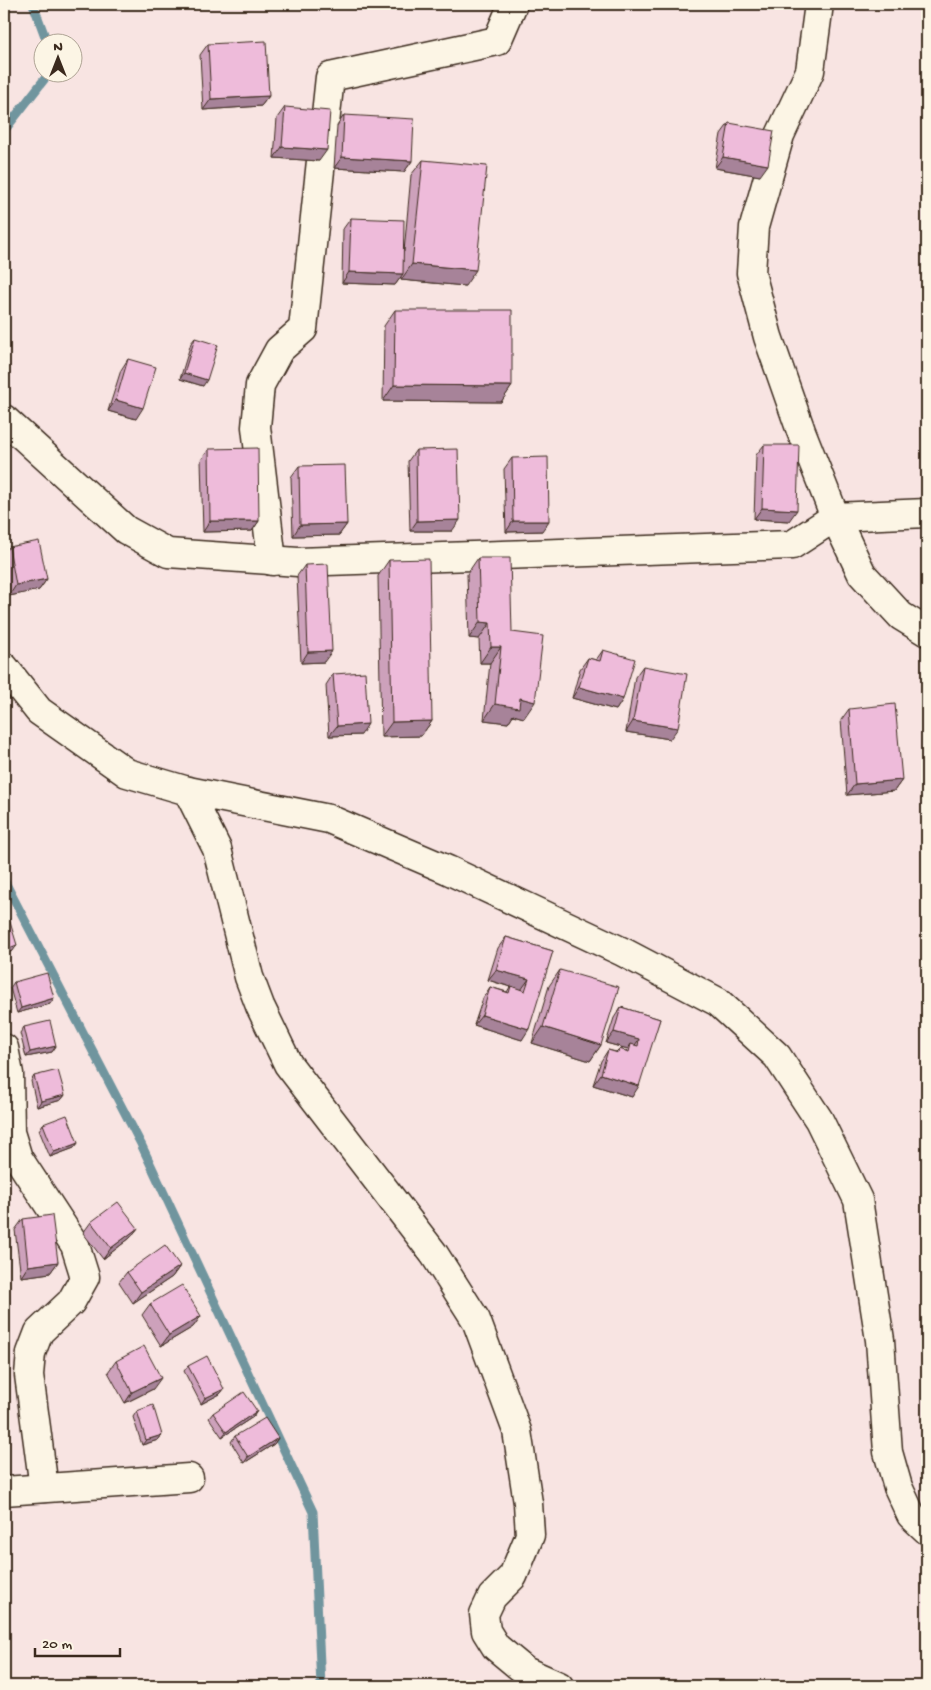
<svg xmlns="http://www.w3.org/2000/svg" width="931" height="1690" font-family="'Gochi Hand',sans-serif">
	<rect width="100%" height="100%" fill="#f8e4e2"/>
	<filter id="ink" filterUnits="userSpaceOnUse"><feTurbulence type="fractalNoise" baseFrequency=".02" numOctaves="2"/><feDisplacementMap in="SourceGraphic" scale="10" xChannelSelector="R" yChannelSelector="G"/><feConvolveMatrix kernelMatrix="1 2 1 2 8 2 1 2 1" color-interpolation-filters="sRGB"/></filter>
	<g filter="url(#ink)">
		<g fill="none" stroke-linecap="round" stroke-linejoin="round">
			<g stroke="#70959e" stroke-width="9">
				<polyline points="33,4 47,42"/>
				<polyline points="4,131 50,72"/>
				<polyline points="4,880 141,1144 313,1512 321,1686"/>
			</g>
			<defs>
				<g id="minor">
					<polyline points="819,4 810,71 780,135 754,227 751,273 768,337 801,431 835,517 862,574 901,616 927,632"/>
					<polyline points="4,419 126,530 168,553 298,562 792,545 835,517"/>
					<polyline points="835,517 927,513"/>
					<polyline points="272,561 256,427 260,385 279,350 303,329 330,77 497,41 513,4"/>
					<polyline points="4,667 39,711 127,773 188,791 329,819 448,870 623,952 718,1002 777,1056 819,1120 858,1200 880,1340 888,1452 898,1487 911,1515 927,1530"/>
					<polyline points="188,791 217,849 249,977 260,1006 288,1064 434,1254 476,1320 517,1431 528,1503 530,1535 513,1576 492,1597 484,1614 486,1631 496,1647 525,1671 559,1686"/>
					<polyline points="4,1048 9,1074 10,1132 18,1158 75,1245 85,1277 71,1302 39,1332 31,1353 29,1375 44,1488"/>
					<polyline points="4,1491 189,1478"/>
				</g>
			</defs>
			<use href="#minor" stroke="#3b2a1e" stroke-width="31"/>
			<use href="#minor" stroke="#fcf5e5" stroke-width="28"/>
		</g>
		<g fill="#cda1bb" stroke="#3b2a1e">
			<polygon points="208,44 269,96 261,106 203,110 200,55"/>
			<polygon points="285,107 319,161 274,158 277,118"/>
			<polygon points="344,115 412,161 404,172 334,168 337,126"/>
			<polygon points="729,123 760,176 715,168 721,134"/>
			<polygon points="423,160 465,286 401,280 401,277 395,285 342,283 343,229 351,218 404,252 411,175"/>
			<polygon points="395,310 512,386 501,402 383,401 384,326"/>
			<polygon points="195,338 203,386 180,379 191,343"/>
			<polygon points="128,359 136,419 108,411 121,370"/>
			<polygon points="764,445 789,521 754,519 756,455"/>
			<polygon points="209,449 259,521 252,531 203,532 201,460"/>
			<polygon points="416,450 452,531 410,531 408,461"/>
			<polygon points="512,458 542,531 506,532 504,469"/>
			<polygon points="299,466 347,524 339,535 293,536 291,477"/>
			<polygon points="9,547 47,579 39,590 9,596 4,571 4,554"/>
			<polygon points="478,558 524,718 513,715 508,723 484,720 490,663 480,663 479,639 469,638 467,574"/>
			<polygon points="389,560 432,721 421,736 381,737 378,576"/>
			<polygon points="305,565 324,662 301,663 297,576"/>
			<polygon points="603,650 623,699 616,710 572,698 580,669 588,658 596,660"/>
			<polygon points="643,666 670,739 626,732 635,677"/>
			<polygon points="333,674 361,735 329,736 326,685"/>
			<polygon points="849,709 902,780 894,791 847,795 841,720"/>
			<polygon points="506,937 553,951 522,1040 474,1025 483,998 490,987 507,992 510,987 488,980 498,948"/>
			<polygon points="560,970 601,1045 590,1061 532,1043 549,986"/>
			<polygon points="14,982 50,1004 17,1013 10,988"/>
			<polygon points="621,1007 660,1019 632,1097 593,1085 601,1061 608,1050 616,1052 619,1049 626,1051 628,1049 606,1043 614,1018"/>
			<polygon points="24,1027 56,1046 52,1052 26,1057 20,1033"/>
			<polygon points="34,1076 65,1095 61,1100 37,1107 31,1081"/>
			<polygon points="43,1124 78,1143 74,1148 50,1157 39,1130"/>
			<polygon points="23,1219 58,1262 50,1273 21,1277 15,1230"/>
			<polygon points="91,1222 138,1228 130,1238 103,1259 83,1233"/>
			<polygon points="180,1266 172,1277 133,1303 119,1282 127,1272"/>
			<polygon points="150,1304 201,1316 193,1327 161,1346 142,1315"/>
			<polygon points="116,1361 153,1389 125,1403 108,1372"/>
			<polygon points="188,1366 224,1389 220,1394 201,1404 184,1371"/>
			<polygon points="137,1411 162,1435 158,1440 142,1445 133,1417"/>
			<polygon points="257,1411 253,1417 222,1437 209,1418 213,1413"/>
			<polygon points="235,1436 278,1438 274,1444 244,1463 231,1442"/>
		</g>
		<g fill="#a78399" stroke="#3b2a1e">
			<polygon points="269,96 261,106 203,110 211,99"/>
			<polygon points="282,147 327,150 319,161 274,158"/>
			<polygon points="342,157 412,161 404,172 334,168"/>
			<polygon points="723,157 768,165 760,176 715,168"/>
			<polygon points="412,264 476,270 465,286 401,280"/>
			<polygon points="349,272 403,274 395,285 342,283"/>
			<polygon points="184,373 207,380 203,386 180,379"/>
			<polygon points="394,385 512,386 501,402 383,401"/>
			<polygon points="116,400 143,408 136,419 108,411"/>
			<polygon points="762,508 797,510 789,521 754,519"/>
			<polygon points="460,520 452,531 410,531 417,521"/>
			<polygon points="210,521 259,521 252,531 203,532"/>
			<polygon points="513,521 549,521 542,531 506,532"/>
			<polygon points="347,524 339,535 293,536 300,525"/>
			<polygon points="47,579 39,590 9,596 16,585"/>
			<polygon points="480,622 490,623 479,639 469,638"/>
			<polygon points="491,647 501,647 490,663 480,663"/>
			<polygon points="332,651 324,662 301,663 308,652"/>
			<polygon points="579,687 623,699 616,710 572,698"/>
			<polygon points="520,698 535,702 524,718 513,715 508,723 484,720 495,704"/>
			<polygon points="432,721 421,736 381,737 392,722"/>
			<polygon points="633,721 678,728 670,739 626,732"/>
			<polygon points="368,724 361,735 329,736 337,726"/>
			<polygon points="902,780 894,791 847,795 855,784"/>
			<polygon points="17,945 13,951 4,954 4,950"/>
			<polygon points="496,970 529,979 521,990 488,980"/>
			<polygon points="54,998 50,1004 17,1013 21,1008"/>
			<polygon points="482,1015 529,1029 522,1040 474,1025"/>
			<polygon points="543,1027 601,1045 590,1061 532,1043"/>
			<polygon points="614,1032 639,1039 632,1050 631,1044 628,1049 606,1043"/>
			<polygon points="56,1046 52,1052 26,1057 30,1052"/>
			<polygon points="601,1074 639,1086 632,1097 593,1085"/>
			<polygon points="65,1095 61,1100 37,1107 41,1101"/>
			<polygon points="78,1143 74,1148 50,1157 54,1152"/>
			<polygon points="138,1228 130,1238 103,1259 111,1248"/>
			<polygon points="58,1262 50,1273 21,1277 28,1266"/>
			<polygon points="180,1266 172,1277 133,1303 141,1292"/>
			<polygon points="201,1316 193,1327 161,1346 169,1335"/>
			<polygon points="161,1378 153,1389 125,1403 132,1392"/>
			<polygon points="224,1389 220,1394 201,1404 205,1398"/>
			<polygon points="257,1411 253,1417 222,1437 226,1432"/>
			<polygon points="162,1435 158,1440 142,1445 146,1440"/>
			<polygon points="278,1438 274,1444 244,1463 248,1457"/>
		</g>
		<g fill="#eebbda" stroke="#3b2a1e">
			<polygon points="266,41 269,96 211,99 208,44"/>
			<polygon points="285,107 330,111 327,150 282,147"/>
			<polygon points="344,115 414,119 412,161 342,157"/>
			<polygon points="729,123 774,131 768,165 723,157"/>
			<polygon points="423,160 487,166 476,270 412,264"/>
			<polygon points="351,218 404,220 403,274 349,272"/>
			<polygon points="395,310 512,310 512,386 394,385"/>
			<polygon points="195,338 218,345 207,380 184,373"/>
			<polygon points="128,359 156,367 143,408 116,400"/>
			<polygon points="764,445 799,445 797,510 762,508"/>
			<polygon points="258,448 259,521 210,521 209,449"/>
			<polygon points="458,449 460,520 417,521 416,450"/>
			<polygon points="548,457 549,521 513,521 512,458"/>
			<polygon points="345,465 347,524 300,525 299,466"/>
			<polygon points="39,541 47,579 16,585 9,547"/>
			<polygon points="478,558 510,558 512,632 543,636 535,702 520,698 519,708 495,704 501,647 491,647 490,623 480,622"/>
			<polygon points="429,559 432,721 392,722 389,560"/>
			<polygon points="328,564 332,651 308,652 305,565"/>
			<polygon points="603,650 635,659 623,699 579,687 588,658 600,661"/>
			<polygon points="643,666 687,674 678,728 633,721"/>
			<polygon points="365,672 368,724 337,726 333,674"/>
			<polygon points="895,704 902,780 855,784 849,709"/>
			<polygon points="9,919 17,945 4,950 4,920"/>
			<polygon points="506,937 553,951 529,1029 482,1015 490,987 509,993 511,986 525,991 529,979 496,970"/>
			<polygon points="560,970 619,987 601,1045 543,1027"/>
			<polygon points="47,973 54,998 21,1008 14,982"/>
			<polygon points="621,1007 660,1019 639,1086 601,1074 608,1050 618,1053 619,1049 629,1052 631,1044 638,1046 639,1039 614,1032"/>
			<polygon points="50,1021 56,1046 30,1052 24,1027"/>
			<polygon points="58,1070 65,1095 41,1101 34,1076"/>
			<polygon points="67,1115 78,1143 54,1152 43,1124"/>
			<polygon points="118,1202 138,1228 111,1248 91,1222"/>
			<polygon points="52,1215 58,1262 28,1266 23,1219"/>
			<polygon points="165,1245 180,1266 141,1292 127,1272"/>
			<polygon points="182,1285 201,1316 169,1335 150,1304"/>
			<polygon points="144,1346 161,1378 132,1392 116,1361"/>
			<polygon points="207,1356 224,1389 205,1398 188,1366"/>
			<polygon points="244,1392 257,1411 226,1432 213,1413"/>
			<polygon points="153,1405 162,1435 146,1440 137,1411"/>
			<polygon points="265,1418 278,1438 248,1457 235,1436"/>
		</g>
	</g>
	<rect width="931" height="1690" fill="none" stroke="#fcf5e5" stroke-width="20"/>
	<rect x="10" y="10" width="911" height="1670" fill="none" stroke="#3b2a1e" stroke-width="2" filter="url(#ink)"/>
	<g transform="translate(58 58)"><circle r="24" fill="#fcf5e5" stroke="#afa495"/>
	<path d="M0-4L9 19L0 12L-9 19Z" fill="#3b2a1e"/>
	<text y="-8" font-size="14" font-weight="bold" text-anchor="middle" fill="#3b2a1e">N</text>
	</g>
	<path d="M35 1648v8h85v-8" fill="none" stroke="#3b2a1e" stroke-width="2.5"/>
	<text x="42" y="1648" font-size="15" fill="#3b2a1e" stroke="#fcf5e5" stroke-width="4" paint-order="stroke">20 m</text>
</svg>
